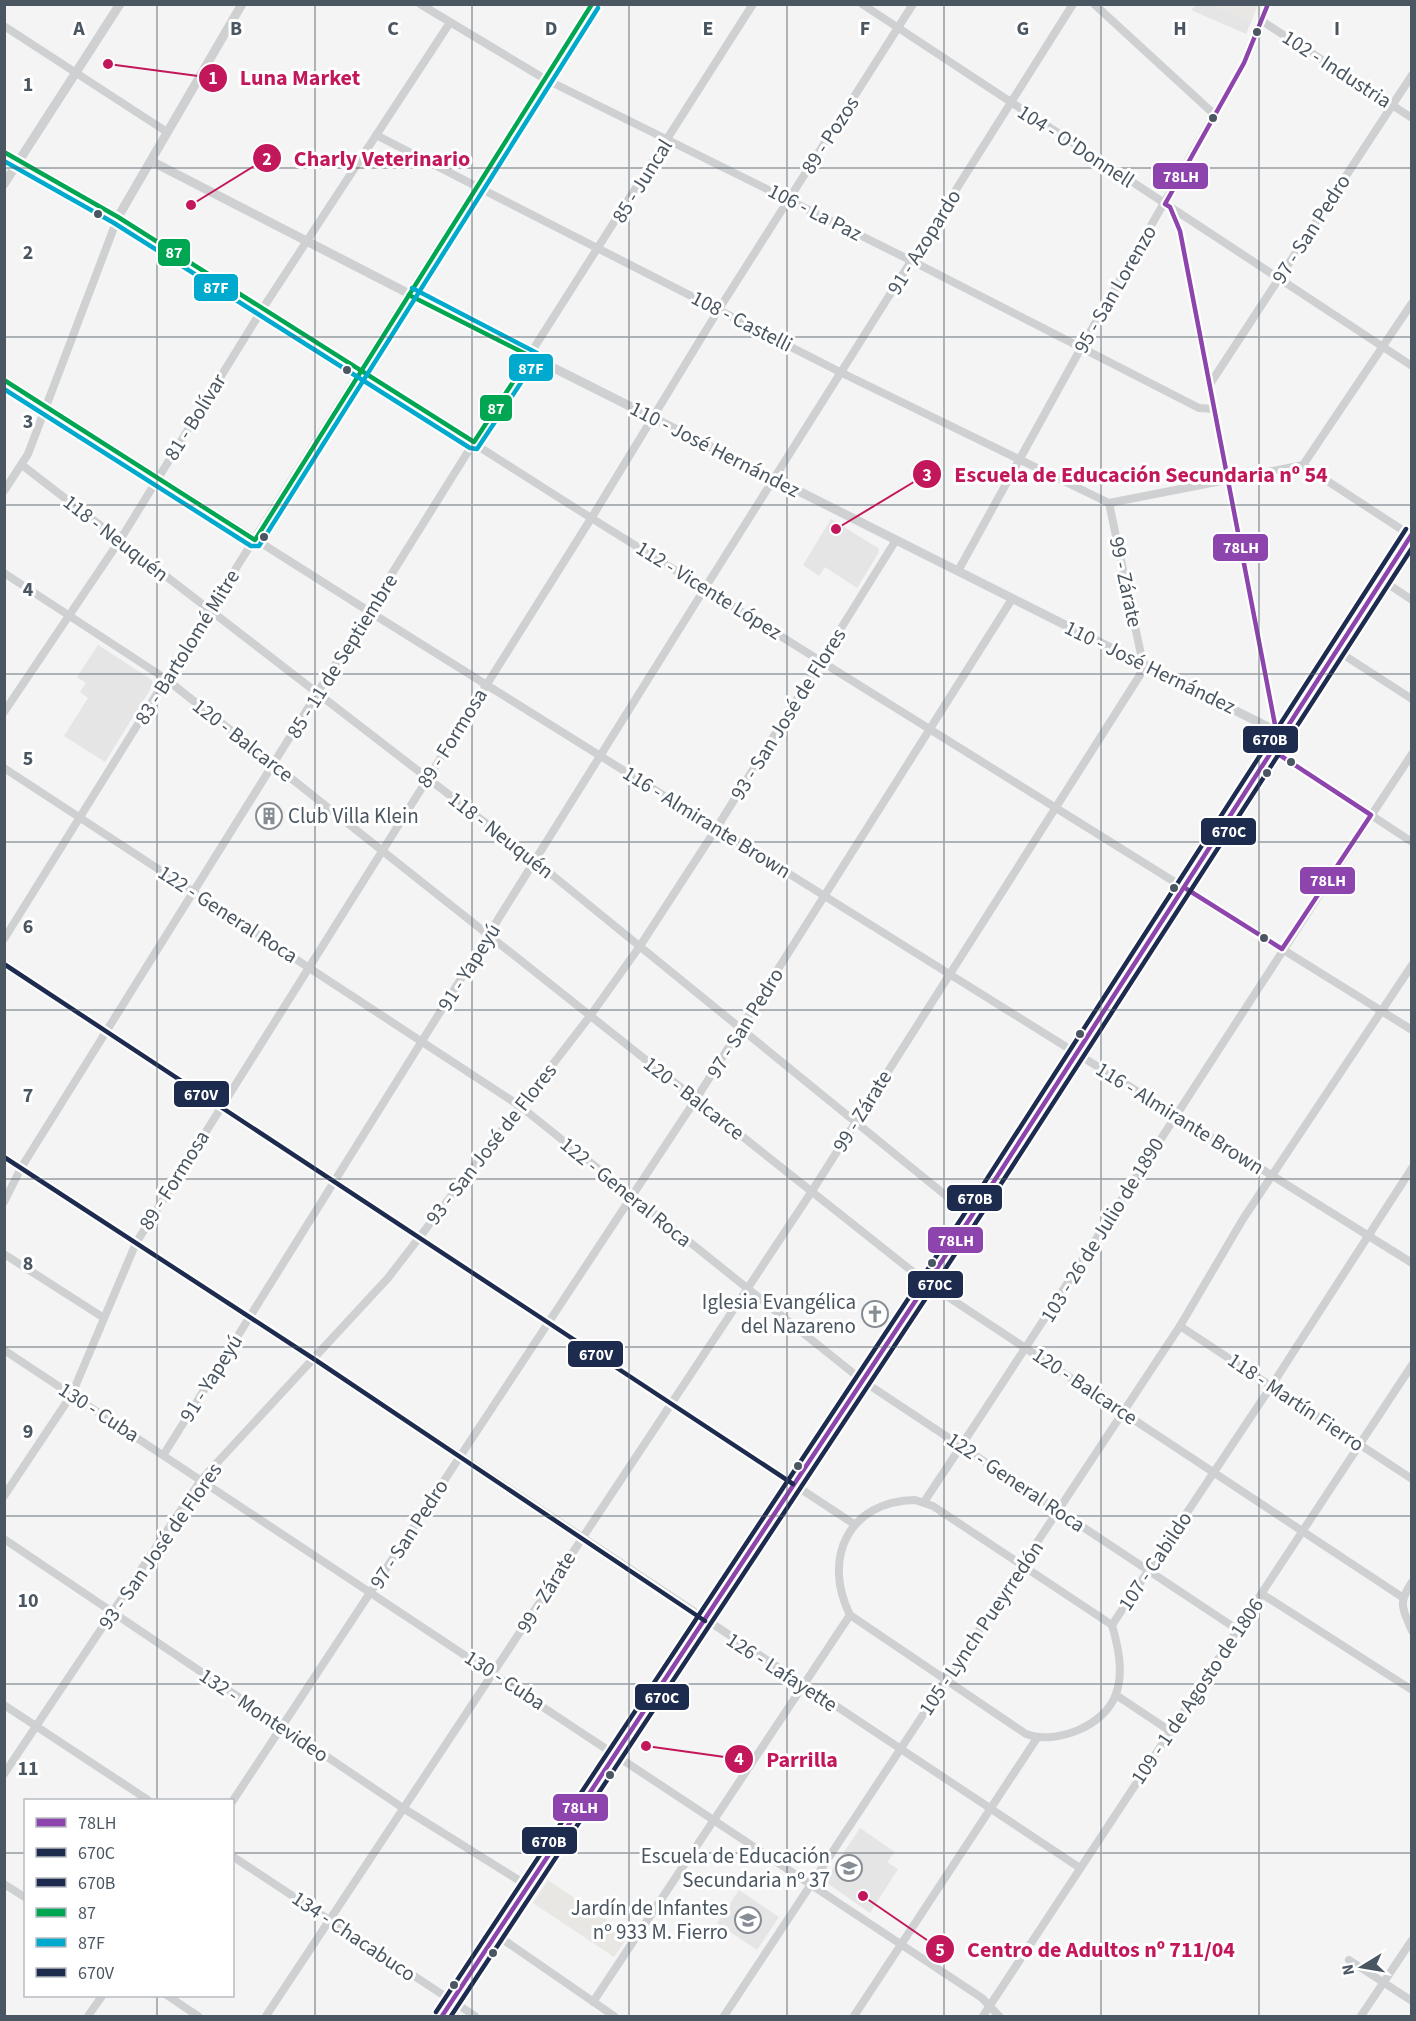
<svg xmlns="http://www.w3.org/2000/svg" width="1416" height="2021" font-family="'Source Sans 3',sans-serif">
	<rect width="100%" height="100%" fill="#f4f4f4"/>
	<g fill="#e8e7e3">
		<polygon points="1212,5 1258,5 1251,22"/>
		<polygon points="548,1880 629,1935 614,1957 533,1903"/>
	</g>
	<g fill="#e6e5e6">
		<polygon points="1197,4 1212,5 1251,22 1246,34 1191,10"/>
		<polygon points="831,519 878,548 879,552 857,588 825,567 819,576 803,565"/>
		<polygon points="98,645 152,680 153,685 105,762 64,736 88,698 80,692 86,683 77,677"/>
		<polygon points="860,1828 895,1852 887,1862 898,1869 870,1913 827,1883 826,1879"/>
		<polygon points="739,1890 779,1917 757,1950 717,1923"/>
	</g>
	<g fill="none" stroke-linecap="round" stroke-linejoin="round">
		<g stroke="#ced0d2" stroke-width="8">
			<polyline points="420,4 545,79 912,261 1199,408 1214,409"/>
			<polyline points="862,4 1412,366"/>
			<polyline points="1094,4 1215,115"/>
			<polyline points="1262,21 1412,118"/>
			<polyline points="4,26 167,132"/>
			<polyline points="376,135 840,372 1109,503"/>
			<polyline points="1171,208 1180,231 1276,730"/>
			<polyline points="4,380 370,612 1412,1263"/>
			<polyline points="1210,384 1412,75"/>
			<polyline points="22,465 535,861 971,1216"/>
			<polyline points="1303,465 1410,535"/>
			<polyline points="4,491 28,454 118,217 580,511 1412,1030"/>
			<polyline points="1109,503 1303,465 1412,303"/>
			<polyline points="958,571 1081,348 1244,63 1268,4"/>
			<polyline points="4,573 166,679 927,1283 1402,1597"/>
			<polyline points="1382,580 1412,600"/>
			<polyline points="1336,650 1412,699"/>
			<polyline points="4,712 120,540 263,308 449,24"/>
			<polyline points="1272,750 1412,842"/>
			<polyline points="4,768 520,1106 863,1381 1238,1630"/>
			<polyline points="4,939 166,679 592,4"/>
			<polyline points="4,964 854,1524"/>
			<polyline points="4,1157 314,1359 1080,1868"/>
			<polyline points="4,1202 21,1168 474,442 753,4"/>
			<polyline points="4,1254 104,1318"/>
			<polyline points="1180,1326 1412,1479"/>
			<polyline points="4,1350 982,1998 999,2016"/>
			<polyline points="164,1454 705,588 1073,4"/>
			<polyline points="4,1496 72,1394 136,1243 592,517 719,309 913,4"/>
			<path d="M915,1500L933,1506L1112,1625C1118,1646 1124,1672 1116,1694C1105,1726 1056,1745 1026,1734L850,1615C822,1559 848,1501 915,1500Z"/>
			<path d="M924,1502C1089,1254 1247,1002 1412,754"/>
			<polyline points="4,1539 403,1808 528,1886"/>
			<path d="M1412,1582C1397,1604 1403,1609 1412,1631"/>
			<polyline points="1262,1594 1412,1690"/>
			<polyline points="1112,1625 1272,1385 1412,1168"/>
			<polyline points="1116,1695 1170,1731"/>
			<polyline points="4,1705 148,1800"/>
			<polyline points="4,1774 201,1480 388,1278 590,1016 640,946 716,829 896,540"/>
			<polyline points="232,1802 696,1099 1012,599"/>
			<polyline points="232,1856 475,2016"/>
			<polyline points="4,1884 26,1898"/>
			<polyline points="495,1934 614,2016"/>
			<polyline points="1349,1960 1412,2001"/>
			<polyline points="168,1996 198,2016"/>
			<polyline points="593,2002 850,1615"/>
			<polyline points="88,2016 102,1996"/>
			<polyline points="266,2016 812,1191 1140,675 1143,664 1109,503"/>
			<polyline points="724,2016 1180,1326 1243,1219 1412,965"/>
			<polyline points="854,2016 1037,1738"/>
			<polyline points="983,2016 1412,1365"/>
			<polyline points="1361,2016 1412,1940"/>
		</g>
		<g stroke="#ced0d2" stroke-width="9">
			<polyline points="4,152 118,217 242,4"/>
			<polyline points="151,161 530,356 1282,734"/>
			<polyline points="4,184 120,4"/>
			<polyline points="442,2016 969,1220 1412,533"/>
		</g>
		<defs>
			<g id="bus-1">
				<polyline points="1268,4 1244,63 1165,204 1170,207 1180,231 1276,730 1282,734"/>
				<polyline points="1185,888 1282,949 1371,815 1272,750"/>
				<polyline points="442,2016 969,1220 1412,534"/>
			</g>
			<polyline id="bus-2" points="451,2016 975,1224 1412,548"/>
			<polyline id="bus-3" points="436,2012 963,1216 1406,529"/>
			<g id="bus-4">
				<polyline points="4,152 118,217 474,442 530,356 409,295"/>
				<polyline points="4,380 255,540 592,4"/>
			</g>
			<g id="bus-5">
				<polyline points="4,161 114,223 470,448 477,449 536,360 537,353 412,288"/>
				<polyline points="4,389 251,546 259,546 598,8"/>
			</g>
			<g id="bus-6">
				<polyline points="4,964 793,1484"/>
				<polyline points="4,1157 314,1359 705,1621"/>
			</g>
		</defs>
		<use href="#bus-1" stroke="#fff" stroke-width="9"/>
		<use href="#bus-2" stroke="#fff" stroke-width="9"/>
		<use href="#bus-3" stroke="#fff" stroke-width="9"/>
		<use href="#bus-4" stroke="#fff" stroke-width="9"/>
		<use href="#bus-5" stroke="#fff" stroke-width="9"/>
		<use href="#bus-6" stroke="#fff" stroke-width="9"/>
		<use href="#bus-1" stroke="#8e44ad" stroke-width="4.5"/>
		<use href="#bus-2" stroke="#1d2b4f" stroke-width="4.5"/>
		<use href="#bus-3" stroke="#1d2b4f" stroke-width="4.5"/>
		<use href="#bus-4" stroke="#00a651" stroke-width="4.5"/>
		<use href="#bus-5" stroke="#00a9ce" stroke-width="4.5"/>
		<use href="#bus-6" stroke="#1d2b4f" stroke-width="4.5"/>
	</g>
	<path fill="none" stroke="#4a5661" stroke-width="1.5" stroke-opacity="0.55" d="M157,4V1800M315,4V2016M472,4V2016M629,4V2016M787,4V2016M944,4V2016M1101,4V2016M1259,4V2016M4,168H1412M4,337H1412M4,505H1412M4,674H1412M4,842H1412M4,1010H1412M4,1179H1412M4,1347H1412M4,1516H1412M4,1684H1412M4,1853H26M232,1853H1412M157,1996V2016"/>
	<defs>
		<symbol id="building-ring" viewBox="-11 -11 22 22"><circle r="9.5" fill="#fff" stroke="#868d94" stroke-width="1.5"/><path d="M-4-6H4V6H1V3H-1V6H-4ZM-2.5-4.3h1.7v1.8h-1.7ZM.8-4.3h1.7v1.8H.8ZM-2.5-1h1.7V.8h-1.7ZM.8-1h1.7V.8H.8Z" fill="#868d94"/></symbol>
		<symbol id="church-ring" viewBox="-11 -11 22 22"><circle r="9.5" fill="#fff" stroke="#868d94" stroke-width="1.5"/><path d="M-1.2-6h2.4v3.5h3.3v2.4h-3.3V6h-2.4V-.1h-3.3v-2.4h3.3Z" fill="#868d94"/></symbol>
		<symbol id="school-ring" viewBox="-11 -11 22 22"><circle r="9.5" fill="#fff" stroke="#868d94" stroke-width="1.5"/><path d="M0-5L7-2L0 1L-7-2ZM-4 1L0 2.5L4 1V4Q0 6-4 4Z" fill="#868d94"/></symbol>
	</defs>
	<g fill-rule="evenodd">
		<use href="#building-ring" x="254" y="801" width="30" height="30"/>
		<use href="#church-ring" x="860" y="1299" width="30" height="30"/>
		<use href="#school-ring" x="834" y="1853" width="30" height="30"/>
		<use href="#school-ring" x="733" y="1905" width="30" height="30"/>
	</g>
	<g fill="#4a5661" stroke="#fff" stroke-width="2">
		<circle cx="1257" cy="32" r="5"/>
		<circle cx="1213" cy="118" r="5"/>
		<circle cx="98" cy="214" r="5"/>
		<circle cx="347" cy="370" r="5"/>
		<circle cx="264" cy="537" r="5"/>
		<circle cx="1291" cy="762" r="5"/>
		<circle cx="1267" cy="773" r="5"/>
		<circle cx="1174" cy="888" r="5"/>
		<circle cx="1264" cy="938" r="5"/>
		<circle cx="1080" cy="1034" r="5"/>
		<circle cx="932" cy="1263" r="5"/>
		<circle cx="798" cy="1466" r="5"/>
		<circle cx="610" cy="1775" r="5"/>
		<circle cx="493" cy="1953" r="5"/>
		<circle cx="454" cy="1985" r="5"/>
	</g>
	<g text-anchor="middle" dominant-baseline="central" stroke-width="6" stroke-linejoin="round" paint-order="stroke">
		<g font-size="21" fill="#4a5661" stroke="#fff">
			<text transform="translate(1337 69) rotate(33)">102 - Industria</text>
			<text transform="translate(830 135) rotate(-57)">89 - Pozos</text>
			<text transform="translate(1076 146) rotate(33)">104 - O'Donnell</text>
			<text transform="translate(642 181) rotate(-58)">85 - Juncal</text>
			<text transform="translate(815 212) rotate(27)">106 - La Paz</text>
			<text transform="translate(1311 229) rotate(-57)">97 - San Pedro</text>
			<text transform="translate(924 242) rotate(-58)">91 - Azopardo</text>
			<text transform="translate(1115 289) rotate(-60)">95 - San Lorenzo</text>
			<text transform="translate(742 321) rotate(27)">108 - Castelli</text>
			<text transform="translate(195 417) rotate(-58)">81 - Bolívar</text>
			<text transform="translate(715 449) rotate(27)">110 - José Hernández</text>
			<text transform="translate(116 538) rotate(38)">118 - Neuquén</text>
			<text transform="translate(1126 582) rotate(78)">99 - Zárate</text>
			<text transform="translate(709 590) rotate(32)">112 - Vicente López</text>
			<text transform="translate(187 647) rotate(-58)">83 - Bartolomé Mitre</text>
			<text transform="translate(342 656) rotate(-58)">85 - 11 de Septiembre</text>
			<text transform="translate(1150 667) rotate(26)">110 - José Hernández</text>
			<text transform="translate(788 714) rotate(-58)">93 - San José de Flores</text>
			<text transform="translate(452 738) rotate(-58)">89 - Formosa</text>
			<text transform="translate(243 740) rotate(38)">120 - Balcarce</text>
			<text transform="translate(707 822) rotate(32)">116 - Almirante Brown</text>
			<text transform="translate(501 835) rotate(38)">118 - Neuquén</text>
			<text transform="translate(228 914) rotate(33)">122 - General Roca</text>
			<text transform="translate(469 967) rotate(-58)">91 - Yapeyú</text>
			<text transform="translate(745 1023) rotate(-58)">97 - San Pedro</text>
			<text transform="translate(694 1098) rotate(38)">120 - Balcarce</text>
			<text transform="translate(862 1111) rotate(-58)">99 - Zárate</text>
			<text transform="translate(1180 1118) rotate(32)">116 - Almirante Brown</text>
			<text transform="translate(491 1144) rotate(-52)">93 - San José de Flores</text>
			<text transform="translate(174 1180) rotate(-58)">89 - Formosa</text>
			<text transform="translate(626 1192) rotate(39)">122 - General Roca</text>
			<text transform="translate(1102 1230) rotate(-58)">103 - 26 de Julio de 1890</text>
			<text transform="translate(211 1378) rotate(-58)">91 - Yapeyú</text>
			<text transform="translate(1085 1386) rotate(34)">120 - Balcarce</text>
			<text transform="translate(1296 1402) rotate(34)">118 - Martín Fierro</text>
			<text transform="translate(99 1412) rotate(33)">130 - Cuba</text>
			<text transform="translate(1016 1482) rotate(34)">122 - General Roca</text>
			<text transform="translate(409 1534) rotate(-57)">97 - San Pedro</text>
			<text transform="translate(160 1546) rotate(-55)">93 - San José de Flores</text>
			<text transform="translate(1155 1561) rotate(-56)">107 - Cabildo</text>
			<text transform="translate(546 1592) rotate(-58)">99 - Zárate</text>
			<text transform="translate(981 1628) rotate(-56)">105 - Lynch Pueyrredón</text>
			<text transform="translate(782 1672) rotate(33)">126 - Lafayette</text>
			<text transform="translate(505 1680) rotate(33)">130 - Cuba</text>
			<text transform="translate(1197 1691) rotate(-56)">109 - 1 de Agosto de 1806</text>
			<text transform="translate(264 1715) rotate(34)">132 - Montevideo</text>
			<text transform="translate(354 1936) rotate(34)">134 - Chacabuco</text>
		</g>
		<g font-size="21" fill="#4a5661" stroke="#fff" text-anchor="end">
			<text x="288" y="816" text-anchor="start">Club Villa Klein</text>
			<text x="856" y="1302">Iglesia Evangélica<tspan x="856" dy="24">del Nazareno</tspan></text>
			<text x="830" y="1856">Escuela de Educación<tspan x="830" dy="24">Secundaria nº 37</tspan></text>
			<text x="728" y="1908">Jardín de Infantes<tspan x="728" dy="24">nº 933 M. Fierro</tspan></text>
		</g>
	</g>
	<g font-size="20" text-anchor="middle" font-weight="bold" fill="#4a5661" stroke="#fff" stroke-width="6" stroke-linejoin="round" paint-order="stroke">
		<text x="79" y="35">A</text>
		<text x="236" y="35">B</text>
		<text x="393" y="35">C</text>
		<text x="551" y="35">D</text>
		<text x="708" y="35">E</text>
		<text x="865" y="35">F</text>
		<text x="1023" y="35">G</text>
		<text x="1180" y="35">H</text>
		<text x="1337" y="35">I</text>
		<text x="28" y="91">1</text>
		<text x="28" y="259">2</text>
		<text x="28" y="428">3</text>
		<text x="28" y="596">4</text>
		<text x="28" y="765">5</text>
		<text x="28" y="933">6</text>
		<text x="28" y="1102">7</text>
		<text x="28" y="1270">8</text>
		<text x="28" y="1438">9</text>
		<text x="28" y="1607">10</text>
		<text x="28" y="1775">11</text>
	</g>
	<path fill="none" stroke="#c2185b" stroke-width="2" d="M108 64L213 78M191 205L267 158M836 529L927 474M646 1746L739 1759M863 1896L940 1949"/>
	<g fill="#c2185b" stroke="#fff" stroke-width="2">
		<circle cx="108" cy="64" r="6"/>
		<circle cx="191" cy="205" r="6"/>
		<circle cx="836" cy="529" r="6"/>
		<circle cx="646" cy="1746" r="6"/>
		<circle cx="863" cy="1896" r="6"/>
		<circle cx="213" cy="78" r="15"/>
		<circle cx="267" cy="158" r="15"/>
		<circle cx="927" cy="474" r="15"/>
		<circle cx="739" cy="1759" r="15"/>
		<circle cx="940" cy="1949" r="15"/>
	</g>
	<g font-size="18" text-anchor="middle" font-weight="bold" fill="#fff">
		<text x="213" y="84">1</text>
		<text x="267" y="165">2</text>
		<text x="927" y="481">3</text>
		<text x="739" y="1765">4</text>
		<text x="940" y="1956">5</text>
	</g>
	<g font-size="22" text-anchor="middle" font-weight="bold" fill="#c2185b" stroke="#fff" stroke-width="6" stroke-linejoin="round" paint-order="stroke">
		<text x="300" y="85">Luna Market</text>
		<text x="382" y="166">Charly Veterinario</text>
		<text x="1141" y="482">Escuela de Educación Secundaria nº 54</text>
		<text x="802" y="1767">Parrilla</text>
		<text x="1101" y="1957">Centro de Adultos nº 711/04</text>
	</g>
	<g stroke="#fff" stroke-width="2">
		<rect x="1152" y="162" width="57" height="28" rx="6" fill="#8e44ad"/>
		<rect x="157" y="238" width="34" height="29" rx="6" fill="#00a651"/>
		<rect x="193" y="273" width="46" height="29" rx="6" fill="#00a9ce"/>
		<rect x="508" y="353" width="46" height="29" rx="6" fill="#00a9ce"/>
		<rect x="479" y="394" width="34" height="28" rx="6" fill="#00a651"/>
		<rect x="1212" y="533" width="57" height="29" rx="6" fill="#8e44ad"/>
		<rect x="1242" y="725" width="57" height="29" rx="6" fill="#1d2b4f"/>
		<rect x="1200" y="817" width="57" height="29" rx="6" fill="#1d2b4f"/>
		<rect x="1299" y="866" width="57" height="29" rx="6" fill="#8e44ad"/>
		<rect x="173" y="1080" width="57" height="28" rx="6" fill="#1d2b4f"/>
		<rect x="946" y="1184" width="57" height="28" rx="6" fill="#1d2b4f"/>
		<rect x="927" y="1226" width="57" height="28" rx="6" fill="#8e44ad"/>
		<rect x="907" y="1270" width="57" height="29" rx="6" fill="#1d2b4f"/>
		<rect x="567" y="1340" width="57" height="28" rx="6" fill="#1d2b4f"/>
		<rect x="634" y="1683" width="56" height="28" rx="6" fill="#1d2b4f"/>
		<rect x="552" y="1793" width="57" height="29" rx="6" fill="#8e44ad"/>
		<rect x="521" y="1826" width="57" height="29" rx="6" fill="#1d2b4f"/>
	</g>
	<g font-size="16" text-anchor="middle" font-weight="bold" fill="#fff">
		<text x="1181" y="182">78LH</text>
		<text x="174" y="258">87</text>
		<text x="216" y="293">87F</text>
		<text x="531" y="374">87F</text>
		<text x="496" y="414">87</text>
		<text x="1241" y="553">78LH</text>
		<text x="1270" y="745">670B</text>
		<text x="1229" y="837">670C</text>
		<text x="1328" y="886">78LH</text>
		<text x="201" y="1100">670V</text>
		<text x="975" y="1204">670B</text>
		<text x="956" y="1246">78LH</text>
		<text x="935" y="1290">670C</text>
		<text x="596" y="1360">670V</text>
		<text x="662" y="1703">670C</text>
		<text x="580" y="1813">78LH</text>
		<text x="549" y="1847">670B</text>
	</g>
	<rect width="1416" height="2021" fill="none" stroke="#4a5661" stroke-width="12"/>
	<rect x="24" y="1799" width="210" height="198" fill="#ffffff" stroke="#b7bbc0" stroke-width="1.5"/>
	<rect x="36" y="1818" width="30" height="9" fill="#8e44ad" stroke="#b7bbc0" stroke-width="1.5"/>
	<text x="78" y="1829" font-size="18" fill="#4a5661">78LH</text>
	<rect x="36" y="1848" width="30" height="9" fill="#1d2b4f" stroke="#b7bbc0" stroke-width="1.5"/>
	<text x="78" y="1859" font-size="18" fill="#4a5661">670C</text>
	<rect x="36" y="1878" width="30" height="9" fill="#1d2b4f" stroke="#b7bbc0" stroke-width="1.5"/>
	<text x="78" y="1889" font-size="18" fill="#4a5661">670B</text>
	<rect x="36" y="1908" width="30" height="9" fill="#00a651" stroke="#b7bbc0" stroke-width="1.5"/>
	<text x="78" y="1919" font-size="18" fill="#4a5661">87</text>
	<rect x="36" y="1938" width="30" height="9" fill="#00a9ce" stroke="#b7bbc0" stroke-width="1.5"/>
	<text x="78" y="1949" font-size="18" fill="#4a5661">87F</text>
	<rect x="36" y="1968" width="30" height="9" fill="#1d2b4f" stroke="#b7bbc0" stroke-width="1.5"/>
	<text x="78" y="1979" font-size="18" fill="#4a5661">670V</text>
	<g transform="translate(1362 1967) rotate(259)" stroke="#ffffff" stroke-width="4.5" paint-order="stroke">
	<path d="M0-4.5L10 22L0 15L-10 22Z" fill="#4a5661"/>
	<text y="-9" font-size="16" font-weight="bold" text-anchor="middle" fill="#4a5661">N</text>
	</g>
</svg>
